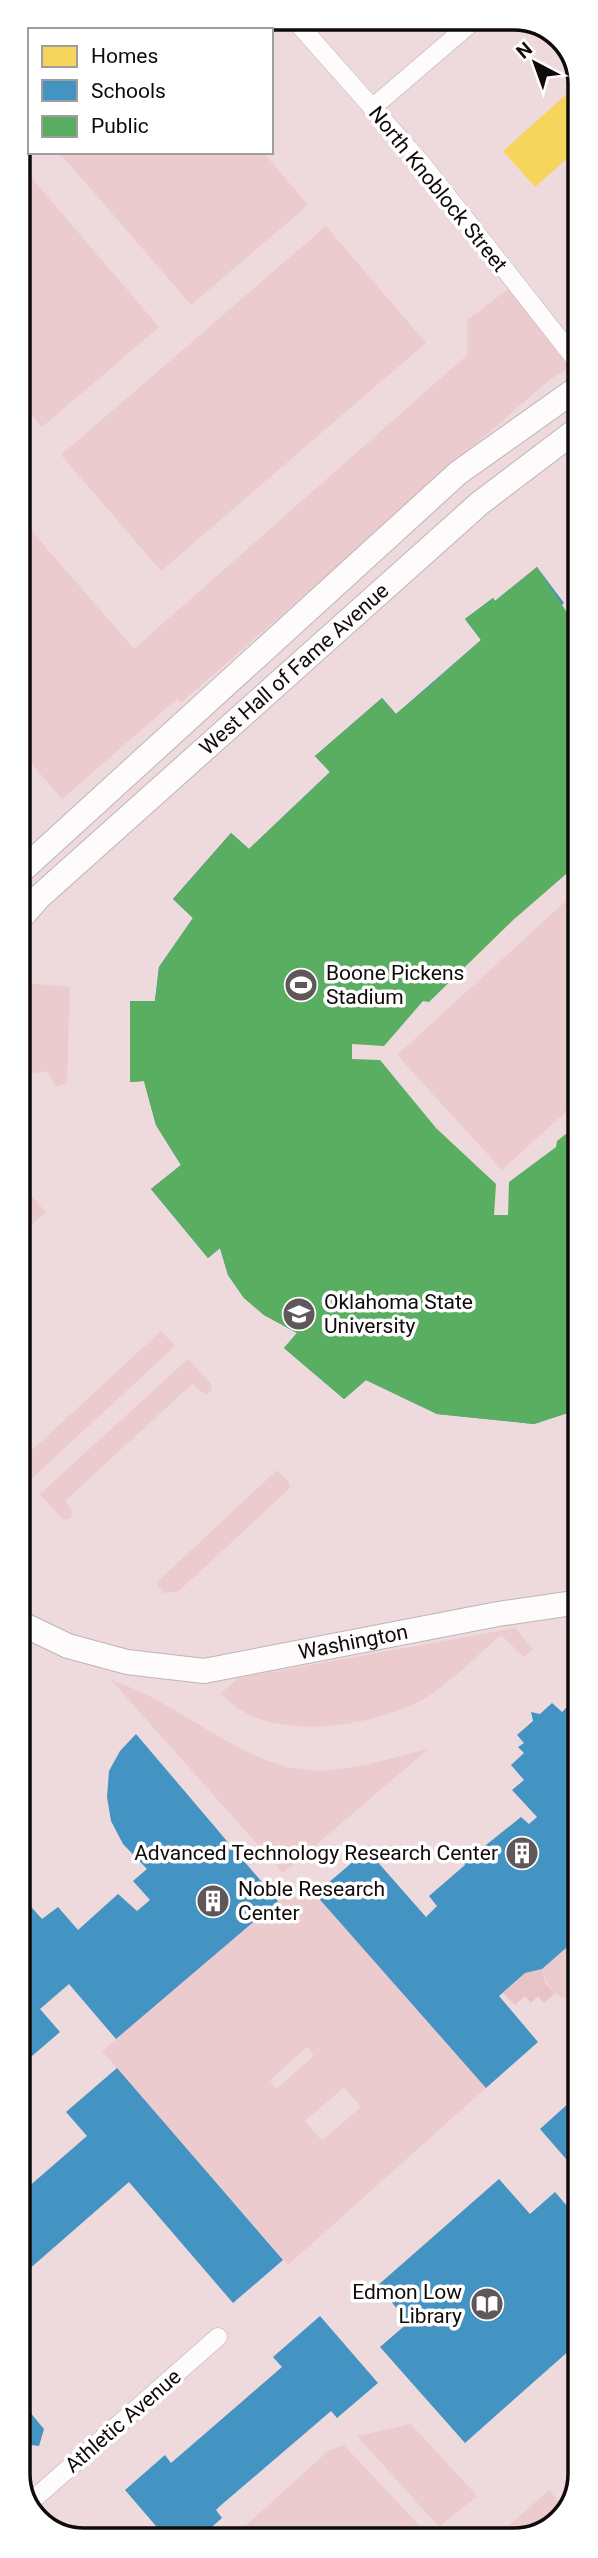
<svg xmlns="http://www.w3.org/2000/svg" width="598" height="2558" font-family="Roboto,sans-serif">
	<rect width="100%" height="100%" fill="#f2e7e8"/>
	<polygon fill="#eedadc" points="84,18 523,18 558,34 579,71 580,2475 564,2518 527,2539 75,2540 37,2521 19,2487 18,83 30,54 30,152 271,152 271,30 54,30"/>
	<g fill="#eccbcf" fill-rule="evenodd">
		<polygon points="84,18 147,18 158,30 54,30"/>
		<polygon points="30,54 30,118 18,103 18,83"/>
		<polygon points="59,152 263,152 308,205 191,305"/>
		<polygon points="18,162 159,327 42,427 18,399"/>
		<polygon points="326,226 426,343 161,571 61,455"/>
		<polygon points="516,283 578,362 548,381 181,703 177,699 62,799 18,748 18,515 134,649 467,355 467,320"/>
		<polygon points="580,888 580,1099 502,1170 397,1055"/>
		<polygon points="18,982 70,987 67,1083 55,1087 48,1071 18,1076"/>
		<polygon points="29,1193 46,1212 18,1237 18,1203"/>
		<polygon points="161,1331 175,1346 28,1482 18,1471 18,1463"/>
		<polygon points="188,1359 212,1385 211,1391 206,1395 192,1384 65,1501 72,1510 71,1518 63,1520 40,1494"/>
		<polygon points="277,1470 290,1484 289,1489 179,1591 163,1593 156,1583"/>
		<path d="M515,1628L533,1649L524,1657L501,1635C476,1656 450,1684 422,1700C370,1728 263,1745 221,1693L238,1678Z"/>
		<path d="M111,1680C173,1700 222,1748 284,1766C330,1779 383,1760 428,1749L283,1873Z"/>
		<path d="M303,1879L486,2088L288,2265L102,2051ZM307,2047L314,2056L276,2089L270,2080ZM344,2087L361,2107L322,2141L305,2121Z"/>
		<polygon points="574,1941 580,1942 580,1997 562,1998 550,1990 542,1969"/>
		<polygon points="411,2424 477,2496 439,2527 357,2436"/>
		<polygon points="344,2445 430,2537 427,2539 255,2540 244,2527 328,2451"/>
		<polygon points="580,2467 573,2494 563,2483"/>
		<polygon points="549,2490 567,2510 564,2518 527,2539 494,2539"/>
	</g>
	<polygon fill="#e7c2c6" points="542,1969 545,1983 554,1994 544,2003 538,1996 531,2003 525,1996 515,2005 503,1993 525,1973"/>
	<polygon fill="#cea3a9" points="580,2396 580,2433 568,2419 576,2412 570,2405"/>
	<polygon fill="#f6d55c" points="579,83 579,148 535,187 503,151"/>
	<g fill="#4393c3">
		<polygon points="18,458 25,466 18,472"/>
		<polygon points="537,567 564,603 561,606 568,614 580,648 489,713 431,763 371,817 319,871 242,956 225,986 218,1030 218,1073 232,1111 248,1136 270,1167 349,1259 405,1310 429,1328 464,1344 509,1349 550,1348 580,1334 580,1409 534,1424 437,1414 366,1380 344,1399 284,1348 297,1333 264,1315 244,1298 228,1275 220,1248 208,1258 151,1189 181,1165 156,1125 144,1081 130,1082 130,1001 155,1001 159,967 193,918 173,899 231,833 249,849 330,772 315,756 382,698 396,714 481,640 465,619 493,598 495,601"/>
		<polygon points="552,1703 562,1712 568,1706 572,1710 580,1703 580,1926 574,1941 542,1969 525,1973 499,1996 538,2042 486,2088 315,1894 367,1850 426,1917 437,1906 429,1896 465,1865 460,1857 476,1843 481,1849 521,1817 529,1824 537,1817 512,1790 524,1780 511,1765 524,1753 518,1747 524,1743 517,1735 533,1721 531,1712 540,1714"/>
		<polygon points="136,1734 278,1901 116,2039 69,1984 40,2009 60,2032 18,2068 18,1904 24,1899 42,1919 58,1907 78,1930 118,1894 137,1911 150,1900 133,1881 147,1869 123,1844 111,1821 107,1797 109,1771 120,1751"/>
		<polygon points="117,2068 283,2260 233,2303 129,2182 19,2278 19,2195 87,2136 66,2112"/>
		<polygon points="580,2093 580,2175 540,2129"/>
		<polygon points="499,2179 530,2214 555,2192 580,2221 580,2341 465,2443 380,2347 409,2322 377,2286"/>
		<polygon points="320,2316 378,2383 337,2418 331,2411 220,2506 216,2510 222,2518 197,2540 168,2540 125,2490 165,2455 171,2463 282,2367 273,2357"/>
		<polygon points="19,2399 44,2429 39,2446 31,2445 23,2452 29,2459 19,2468"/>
	</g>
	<polygon fill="#5aae61" points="537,567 568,614 580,604 580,862 512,921 429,1002 423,1001 384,1046 352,1044 352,1059 380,1060 436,1128 496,1184 494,1215 508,1215 509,1182 556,1147 557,1141 580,1123 580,1409 534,1424 437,1414 366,1380 344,1399 284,1348 297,1333 264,1315 244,1298 228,1275 220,1248 208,1258 151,1189 181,1165 156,1125 144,1081 130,1082 130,1001 155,1001 159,967 193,918 173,899 231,833 249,849 330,772 315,756 382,698 396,714 428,687 481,640 465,619 493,598 495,601"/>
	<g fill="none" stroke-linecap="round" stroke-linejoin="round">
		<defs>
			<g id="street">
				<polyline points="293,18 423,165 579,364"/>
				<polyline points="372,108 477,18"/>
				<polyline points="28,2504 218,2337"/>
			</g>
			<g id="secondary">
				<polyline points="18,874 458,473 579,387"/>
				<path id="s1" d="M18,921L39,897L480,503L579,428"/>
				<path id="s2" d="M18,1622L68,1646L127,1662L204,1671L498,1614L580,1602"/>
			</g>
		</defs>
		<use href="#street" stroke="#bdb4b5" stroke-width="19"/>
		<use href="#secondary" stroke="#bdb4b5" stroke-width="26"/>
		<use href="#street" stroke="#fdfbfc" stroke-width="18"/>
		<use href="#secondary" stroke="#fdfbfc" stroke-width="24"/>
	</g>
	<defs>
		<symbol id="stadium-disc" viewBox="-11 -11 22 22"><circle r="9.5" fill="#5f5758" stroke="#fff"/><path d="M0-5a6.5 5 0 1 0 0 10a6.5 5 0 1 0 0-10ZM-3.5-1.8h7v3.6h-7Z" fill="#fff"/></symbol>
		<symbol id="university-disc" viewBox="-11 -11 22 22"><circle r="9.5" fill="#5f5758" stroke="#fff"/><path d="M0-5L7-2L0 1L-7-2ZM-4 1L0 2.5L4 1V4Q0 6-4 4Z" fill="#fff"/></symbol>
		<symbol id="building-disc" viewBox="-11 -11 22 22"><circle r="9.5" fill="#5f5758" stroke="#fff"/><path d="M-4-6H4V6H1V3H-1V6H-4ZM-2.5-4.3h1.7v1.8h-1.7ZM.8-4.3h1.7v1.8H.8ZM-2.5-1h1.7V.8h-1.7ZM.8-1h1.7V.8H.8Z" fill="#fff"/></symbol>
		<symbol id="library-disc" viewBox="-11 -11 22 22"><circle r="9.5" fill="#5f5758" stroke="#fff"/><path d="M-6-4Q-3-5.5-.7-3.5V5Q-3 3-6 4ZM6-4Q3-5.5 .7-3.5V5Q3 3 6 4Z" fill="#fff"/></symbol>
	</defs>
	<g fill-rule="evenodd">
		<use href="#stadium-disc" x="282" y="966" width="38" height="38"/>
		<use href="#university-disc" x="280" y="1295" width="38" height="38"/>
		<use href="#building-disc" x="503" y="1834" width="38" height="38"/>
		<use href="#building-disc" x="194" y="1882" width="38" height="38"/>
		<use href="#library-disc" x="468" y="2285" width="38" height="38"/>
	</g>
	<g text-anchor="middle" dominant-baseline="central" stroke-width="7" stroke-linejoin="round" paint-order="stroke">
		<g font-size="21" fill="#100a0a" stroke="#fff">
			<text transform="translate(438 189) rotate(51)">North Knoblock Street</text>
			<text stroke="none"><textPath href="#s1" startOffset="374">West Hall of Fame Avenue</textPath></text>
			<text stroke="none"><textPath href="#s2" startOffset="346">Washington</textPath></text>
			<text transform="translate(123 2421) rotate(-41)">Athletic Avenue</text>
		</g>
		<g font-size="21" fill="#100a0a" stroke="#fff" text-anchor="start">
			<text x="326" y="973">Boone Pickens<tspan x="326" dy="24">Stadium</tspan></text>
			<text x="324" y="1302">Oklahoma State<tspan x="324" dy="24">University</tspan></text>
			<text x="498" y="1853" text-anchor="end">Advanced Technology Research Center</text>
			<text x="238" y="1889">Noble Research<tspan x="238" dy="24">Center</tspan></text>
			<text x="462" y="2292" text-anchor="end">Edmon Low<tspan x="462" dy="24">Library</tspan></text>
		</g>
	</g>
	<path d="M0 0H598V2558H0ZM84 30H514A54 54 0 0 1 568 84V2474A54 54 0 0 1 514 2528H84A54 54 0 0 1 30 2474V84A54 54 0 0 1 84 30Z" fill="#fff" fill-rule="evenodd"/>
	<path fill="none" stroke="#100a0a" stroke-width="3.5" d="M84 30H514A54 54 0 0 1 568 84V2474A54 54 0 0 1 514 2528H84A54 54 0 0 1 30 2474V84A54 54 0 0 1 84 30Z"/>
	<rect x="28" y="28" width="245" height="126" fill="#ffffff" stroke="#9f9d9d" stroke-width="2"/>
	<rect x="42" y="46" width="35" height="21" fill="#f6d55c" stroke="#9f9d9d" stroke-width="2"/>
	<text x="91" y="63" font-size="21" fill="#100a0a">Homes</text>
	<rect x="42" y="80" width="35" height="21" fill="#4393c3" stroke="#9f9d9d" stroke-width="2"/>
	<text x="91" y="98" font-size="21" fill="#100a0a">Schools</text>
	<rect x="42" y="116" width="35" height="21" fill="#5aae61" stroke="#9f9d9d" stroke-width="2"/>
	<text x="91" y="133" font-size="21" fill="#100a0a">Public</text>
	<g transform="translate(535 63) rotate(319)" stroke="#ffffff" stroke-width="5" paint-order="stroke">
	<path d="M0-5L12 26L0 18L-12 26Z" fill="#100a0a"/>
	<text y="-10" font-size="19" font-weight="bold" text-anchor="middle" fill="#100a0a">N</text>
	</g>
</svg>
